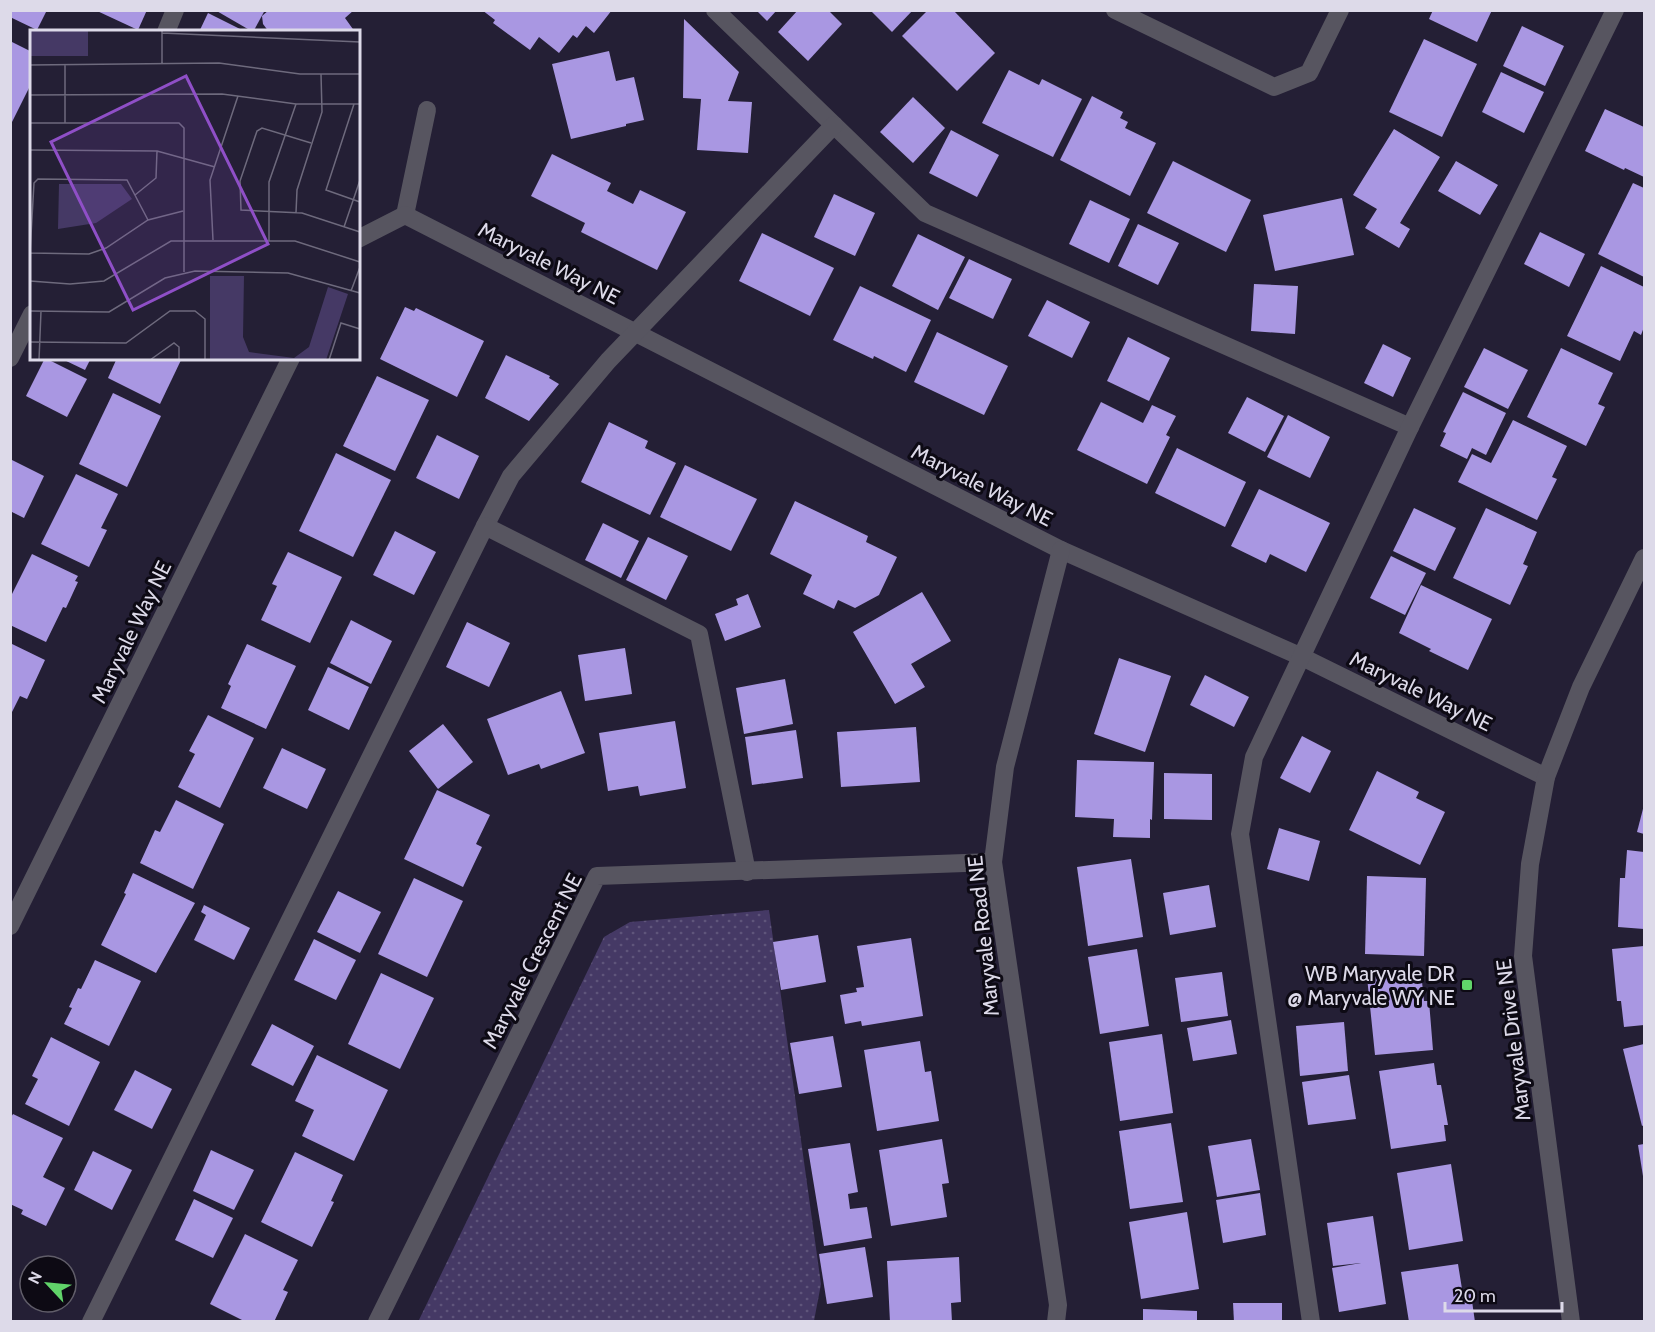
<svg xmlns="http://www.w3.org/2000/svg" width="1655" height="1332" font-family="Cabin,sans-serif">
	<defs>
		<pattern id="park-dots" width="8" height="8" patternUnits="userSpaceOnUse" patternTransform="scale(1.5)"><rect width="8" height="8" fill="#453965"/><path d="M2 2h.1M6 6h.1" fill="none" stroke="#5f557b" stroke-width="1.8" stroke-linecap="round"/></pattern>
	</defs>
	<rect width="100%" height="100%" fill="#241f35"/>
	<polygon fill="url(#park-dots)" points="769,910 821,1284 814,1321 418,1322 604,937 630,922"/>
	<g fill="#a997e2">
		<polygon points="10,10 47,10 37,30 10,17"/>
		<polygon points="95,10 147,10 138,30"/>
		<polygon points="215,10 265,10 253,32"/>
		<polygon points="269,10 354,10 345,18 355,32 269,32 263,24 262,16"/>
		<polygon points="482,10 612,10 594,33 586,26 577,38 573,35 559,53 539,37 530,50 493,23 495,20"/>
		<polygon points="756,10 777,10 767,21"/>
		<polygon points="798,10 828,10 842,24 808,61 778,32"/>
		<polygon points="870,10 913,10 892,32"/>
		<polygon points="928,10 953,10 995,53 957,91 902,36"/>
		<polygon points="1433,10 1492,10 1477,42 1429,19"/>
		<polygon points="208,13 246,32 199,32"/>
		<polygon points="684,19 739,72 728,101 752,102 748,153 697,150 701,99 683,98"/>
		<polygon points="1522,26 1564,46 1545,86 1503,66"/>
		<polygon points="1424,39 1477,64 1442,137 1389,112"/>
		<polygon points="10,41 32,52 32,82 10,126"/>
		<polygon points="609,51 616,81 634,77 644,120 626,124 626,126 571,139 552,64"/>
		<polygon points="1009,70 1039,85 1042,79 1082,99 1053,157 982,123"/>
		<polygon points="1501,72 1544,92 1524,133 1482,112"/>
		<polygon points="1092,96 1123,112 1120,118 1128,122 1125,128 1156,143 1130,196 1060,160"/>
		<polygon points="913,97 945,128 913,163 880,132"/>
		<polygon points="1605,109 1644,127 1643,132 1644,133 1644,177 1625,168 1624,170 1585,151"/>
		<polygon points="1394,129 1440,157 1400,223 1410,229 1399,248 1365,228 1377,209 1353,195"/>
		<polygon points="951,130 999,155 977,197 929,173"/>
		<polygon points="552,154 611,183 607,191 633,204 640,190 686,212 657,270 581,232 585,223 531,196"/>
		<polygon points="1173,161 1251,200 1226,252 1147,213"/>
		<polygon points="1456,161 1498,185 1480,215 1438,191"/>
		<polygon points="1633,183 1644,188 1644,277 1598,254"/>
		<polygon points="834,194 875,213 855,256 814,237"/>
		<polygon points="1342,198 1354,255 1275,271 1263,215"/>
		<polygon points="1090,200 1130,219 1109,263 1069,244"/>
		<polygon points="1138,224 1179,243 1158,285 1118,266"/>
		<polygon points="1540,232 1585,254 1569,287 1524,264"/>
		<polygon points="762,233 834,268 810,316 739,281"/>
		<polygon points="918,234 965,257 938,310 892,286"/>
		<polygon points="969,259 1012,279 993,319 949,298"/>
		<polygon points="1601,266 1644,287 1644,327 1641,335 1634,331 1620,361 1567,336"/>
		<polygon points="1254,284 1298,286 1295,334 1251,331"/>
		<polygon points="860,286 931,320 906,372 874,356 873,359 833,340"/>
		<polygon points="1047,300 1090,322 1072,358 1028,336"/>
		<polygon points="405,307 414,311 416,308 484,341 457,397 380,359"/>
		<polygon points="937,332 1008,366 984,415 914,382"/>
		<polygon points="1128,337 1170,358 1149,401 1107,381"/>
		<polygon points="1383,344 1411,358 1393,397 1364,383"/>
		<polygon points="1484,348 1528,370 1508,409 1464,387"/>
		<polygon points="1561,348 1613,373 1598,404 1605,407 1586,446 1527,417"/>
		<polygon points="506,355 550,376 549,378 559,384 529,421 485,398"/>
		<polygon points="45,358 87,379 67,417 26,396"/>
		<polygon points="60,358 91,358 85,370"/>
		<polygon points="117,358 182,358 160,404 108,378"/>
		<polygon points="377,376 429,400 395,471 343,446"/>
		<polygon points="1463,392 1506,413 1486,455 1472,448 1467,459 1440,446 1446,433 1443,432"/>
		<polygon points="113,393 161,416 127,487 79,464"/>
		<polygon points="1247,397 1284,416 1265,452 1228,433"/>
		<polygon points="1101,402 1143,423 1152,405 1176,416 1166,435 1170,437 1147,484 1077,450"/>
		<polygon points="1288,415 1330,437 1310,478 1267,457"/>
		<polygon points="1513,420 1567,446 1552,477 1557,479 1537,520 1458,482 1472,454 1491,463"/>
		<polygon points="609,422 648,441 645,448 676,463 650,515 581,482"/>
		<polygon points="437,435 479,456 459,499 416,478"/>
		<polygon points="1177,448 1246,482 1225,527 1155,493"/>
		<polygon points="336,453 391,480 353,557 299,531"/>
		<polygon points="10,459 44,476 24,518 10,511"/>
		<polygon points="685,465 757,499 731,551 660,517"/>
		<polygon points="76,474 118,494 101,528 107,530 89,567 41,544"/>
		<polygon points="1259,489 1330,523 1306,572 1270,554 1266,563 1231,546"/>
		<polygon points="795,501 868,536 866,542 897,557 879,595 855,608 838,600 834,609 803,594 812,575 770,554"/>
		<polygon points="1414,508 1456,528 1435,571 1393,551"/>
		<polygon points="1486,508 1537,532 1523,564 1528,566 1510,605 1453,578"/>
		<polygon points="603,523 639,541 621,578 585,560"/>
		<polygon points="395,531 436,552 414,595 373,575"/>
		<polygon points="648,537 688,556 666,600 626,580"/>
		<polygon points="288,552 342,577 310,643 261,620 277,586 272,584"/>
		<polygon points="32,554 78,576 75,581 78,582 66,608 63,607 46,642 10,625 10,598"/>
		<polygon points="1391,556 1426,573 1405,615 1370,598"/>
		<polygon points="1421,585 1492,619 1468,670 1429,651 1431,649 1399,633"/>
		<polygon points="922,592 951,641 911,664 925,687 895,704 853,632"/>
		<polygon points="748,594 761,627 725,641 715,614 738,605 736,599"/>
		<polygon points="351,620 392,641 371,684 330,663"/>
		<polygon points="467,622 510,643 489,687 446,667"/>
		<polygon points="10,643 45,660 27,699 20,696 10,716"/>
		<polygon points="247,644 296,666 266,729 221,708 231,686 228,684"/>
		<polygon points="625,648 632,694 585,701 578,655"/>
		<polygon points="1119,658 1171,676 1145,752 1094,734"/>
		<polygon points="328,667 369,687 349,730 308,710"/>
		<polygon points="1205,675 1249,697 1234,727 1190,705"/>
		<polygon points="785,679 793,724 744,734 736,688"/>
		<polygon points="561,691 585,753 541,769 539,764 508,775 487,719"/>
		<polygon points="208,715 254,738 220,808 178,787 195,754 189,751"/>
		<polygon points="675,721 686,788 640,796 638,786 608,791 599,733"/>
		<polygon points="443,724 473,762 438,789 409,751"/>
		<polygon points="916,727 920,782 841,787 837,732"/>
		<polygon points="796,730 803,778 752,785 745,737"/>
		<polygon points="1302,736 1331,751 1310,793 1280,778"/>
		<polygon points="282,748 326,769 307,809 263,788"/>
		<polygon points="1077,760 1154,762 1152,820 1150,819 1150,838 1113,837 1114,819 1075,817"/>
		<polygon points="1377,771 1419,792 1416,798 1445,812 1420,865 1349,830"/>
		<polygon points="1164,773 1212,774 1212,820 1164,819"/>
		<polygon points="437,790 490,815 476,844 482,847 463,887 404,859"/>
		<polygon points="176,800 224,824 193,889 140,863 155,830 160,832"/>
		<polygon points="1644,805 1644,834 1637,832"/>
		<polygon points="1279,828 1320,841 1309,881 1267,869"/>
		<polygon points="1627,850 1644,852 1644,929 1618,927 1620,878 1625,878"/>
		<polygon points="1131,859 1143,937 1088,946 1077,867"/>
		<polygon points="133,873 195,903 156,973 101,945 126,894 124,893"/>
		<polygon points="1367,876 1426,878 1424,956 1365,954"/>
		<polygon points="414,878 463,901 427,977 378,954"/>
		<polygon points="1209,885 1216,927 1170,935 1163,893"/>
		<polygon points="338,891 381,912 360,953 317,932"/>
		<polygon points="204,905 250,928 234,960 194,940 206,915 201,912"/>
		<polygon points="818,935 826,982 781,990 773,942"/>
		<polygon points="911,938 923,1016 862,1026 861,1021 845,1024 840,995 857,992 856,988 864,987 857,946"/>
		<polygon points="314,939 356,960 336,1000 294,980"/>
		<polygon points="1644,946 1644,1025 1624,1027 1621,1001 1617,1001 1612,949"/>
		<polygon points="1137,949 1149,1026 1100,1034 1088,957"/>
		<polygon points="95,960 141,981 109,1046 64,1024 72,1008 69,1007 78,988 81,989"/>
		<polygon points="1222,972 1228,1016 1181,1022 1175,978"/>
		<polygon points="1421,972 1424,1001 1429,1001 1433,1050 1375,1055 1367,977"/>
		<polygon points="381,973 434,998 400,1069 348,1044"/>
		<polygon points="1231,1020 1237,1054 1193,1061 1187,1028"/>
		<polygon points="1344,1022 1348,1071 1300,1076 1296,1026"/>
		<polygon points="272,1024 314,1046 293,1086 251,1065"/>
		<polygon points="1162,1034 1173,1113 1120,1121 1109,1042"/>
		<polygon points="833,1036 842,1087 799,1094 790,1043"/>
		<polygon points="51,1037 100,1062 69,1126 25,1104 38,1079 32,1076"/>
		<polygon points="920,1041 925,1072 931,1071 939,1121 877,1131 864,1050"/>
		<polygon points="1644,1044 1644,1125 1642,1126 1623,1049"/>
		<polygon points="317,1055 388,1090 354,1161 302,1136 314,1110 295,1101"/>
		<polygon points="1434,1063 1437,1085 1441,1085 1448,1125 1444,1125 1446,1141 1391,1149 1379,1071"/>
		<polygon points="135,1070 172,1089 152,1129 114,1110"/>
		<polygon points="1349,1075 1356,1119 1308,1125 1302,1082"/>
		<polygon points="13,1114 63,1138 43,1177 65,1188 46,1226 21,1214 23,1210 10,1204 10,1119"/>
		<polygon points="1171,1123 1183,1202 1130,1209 1119,1131"/>
		<polygon points="942,1139 949,1183 942,1184 947,1217 891,1226 879,1150"/>
		<polygon points="1251,1139 1260,1190 1217,1197 1208,1146"/>
		<polygon points="850,1143 858,1192 848,1194 850,1209 867,1207 872,1238 824,1246 808,1149"/>
		<polygon points="1644,1144 1644,1176 1643,1176 1638,1145"/>
		<polygon points="211,1150 254,1170 234,1210 193,1191"/>
		<polygon points="93,1151 132,1170 112,1210 74,1190"/>
		<polygon points="295,1152 343,1175 331,1201 334,1202 312,1247 261,1222"/>
		<polygon points="1451,1164 1463,1241 1409,1250 1397,1173"/>
		<polygon points="1260,1193 1266,1235 1223,1243 1216,1200"/>
		<polygon points="194,1199 233,1218 213,1258 175,1240"/>
		<polygon points="1187,1212 1199,1289 1141,1299 1129,1222"/>
		<polygon points="1373,1216 1386,1304 1339,1312 1332,1268 1361,1263 1333,1266 1327,1223"/>
		<polygon points="245,1234 298,1260 283,1290 288,1292 274,1322 246,1322 210,1304"/>
		<polygon points="865,1247 873,1297 827,1304 819,1254"/>
		<polygon points="959,1257 961,1302 951,1303 952,1322 890,1322 887,1261"/>
		<polygon points="1458,1264 1463,1295 1471,1294 1475,1322 1409,1322 1401,1272"/>
		<polygon points="1233,1303 1282,1303 1282,1322 1234,1322"/>
		<polygon points="1143,1309 1197,1311 1197,1322 1143,1322"/>
	</g>
	<g fill="none" stroke-linecap="round" stroke-linejoin="round">
		<g stroke="#575560" stroke-width="18">
			<polyline points="715,10 925,213 1410,427"/>
			<polyline points="1115,10 1274,87 1309,73 1340,10"/>
			<polyline points="166,32 175,10"/>
			<polyline points="405,215 427,110"/>
			<polyline points="358,239 405,215 1061,550 1302,657 1546,777"/>
			<polyline points="10,358 32,314"/>
			<polyline points="485,526 511,476 608,361 834,125"/>
			<polyline points="10,926 291,358"/>
			<polyline points="91,1322 485,526 699,634 747,872"/>
			<polyline points="377,1322 597,876 993,862"/>
			<polyline points="1056,1322 1058,1305 993,862 1005,767 1061,550"/>
			<polyline points="1311,1322 1240,834 1254,757 1410,427 1615,10"/>
			<polyline points="1571,1322 1523,956 1530,864 1546,777 1581,687 1644,558"/>
		</g>
	</g>
	<rect fill="#61d46a" stroke="#0d0a14" stroke-width="2" x="1461" y="979" width="12" height="12" rx="3"/>
	<g text-anchor="middle" dominant-baseline="central" stroke-width="6" stroke-linejoin="round" paint-order="stroke">
		<g font-size="21" fill="#dddae9" stroke="#0d0a14">
			<text transform="translate(549 263) rotate(27)">Maryvale Way NE</text>
			<text transform="translate(982 485) rotate(27)">Maryvale Way NE</text>
			<text transform="translate(131 632) rotate(-64)">Maryvale Way NE</text>
			<text transform="translate(1421 691) rotate(26)">Maryvale Way NE</text>
			<text transform="translate(983 936) rotate(-96)">Maryvale Road NE</text>
			<text transform="translate(532 961) rotate(-63)">Maryvale Crescent NE</text>
			<text transform="translate(1513 1040) rotate(-97)">Maryvale Drive NE</text>
		</g>
		<g font-size="21" fill="#dddae9" stroke="#0d0a14" text-anchor="end">
			<text x="1455" y="973">WB Maryvale DR<tspan x="1455" dy="24">@ Maryvale WY NE</tspan></text>
		</g>
	</g>
	<g transform="translate(30 30)">
		<rect width="330" height="330" fill="#241f35"/>
		<path d="M0,0H58V26H0ZM29,154H91L102,169L66,193L28,199ZM180,246H214L213,307L219,322L264,328L279,317L298,257L318,264L296,330H180Z" fill="#453965"/>
		<path fill="none" stroke="#6e6a7d" stroke-width="1.5" d="M132,3L330,12M132,34V1M0,35L189,33L270,44H330M0,65L192,64L266,74H330M324,74L296,160L330,172M0,93H149L154,98V242M35,93V34M281,113L232,98L227,101L210,151L211,180L272,183L330,202M0,120L127,121L126,148L105,165M127,121L185,137M266,183L267,160L292,82L291,44M314,197L330,150M183,210L180,150L208,66M239,211V152L266,74M0,223L4,153L8,149L97,150L118,190M0,223L59,224L76,218L118,190L153,181M0,251L40,254L74,251L141,211H265L330,232M321,261L330,237M0,281L79,282L135,248L165,241L258,243L330,263M0,312L96,313L140,281H165L175,289V330M9,330L11,281M120,330L144,313L149,317V330M299,330L311,293L330,299"/>
		<path fill="#8f4fc7" fill-opacity="0.15" stroke="#8f4fc7" stroke-width="3" d="M156,46L238,214L103,280L21,112Z"/>
		<rect width="330" height="330" fill="none" stroke="#dddae9" stroke-width="3"/>
	</g>
	<rect width="1655" height="1332" fill="none" stroke="#dddae9" stroke-width="24"/>
	<g transform="translate(48 1284) rotate(296)"><circle r="28" fill="#0d0a14" stroke="#605d69" stroke-width="1.5"/>
	<path d="M0-4.5L10 22L0 15L-10 22Z" fill="#61d46a"/>
	<text y="-9" font-size="16" font-weight="bold" text-anchor="middle" fill="#dddae9">N</text>
	</g>
	<path d="M1445 1302v9h117v-9" fill="none" stroke="#dddae9" stroke-width="3"/>
	<text x="1454" y="1302" font-size="18" fill="#dddae9" stroke="#0d0a14" stroke-width="4.5" paint-order="stroke">20 m</text>
</svg>
